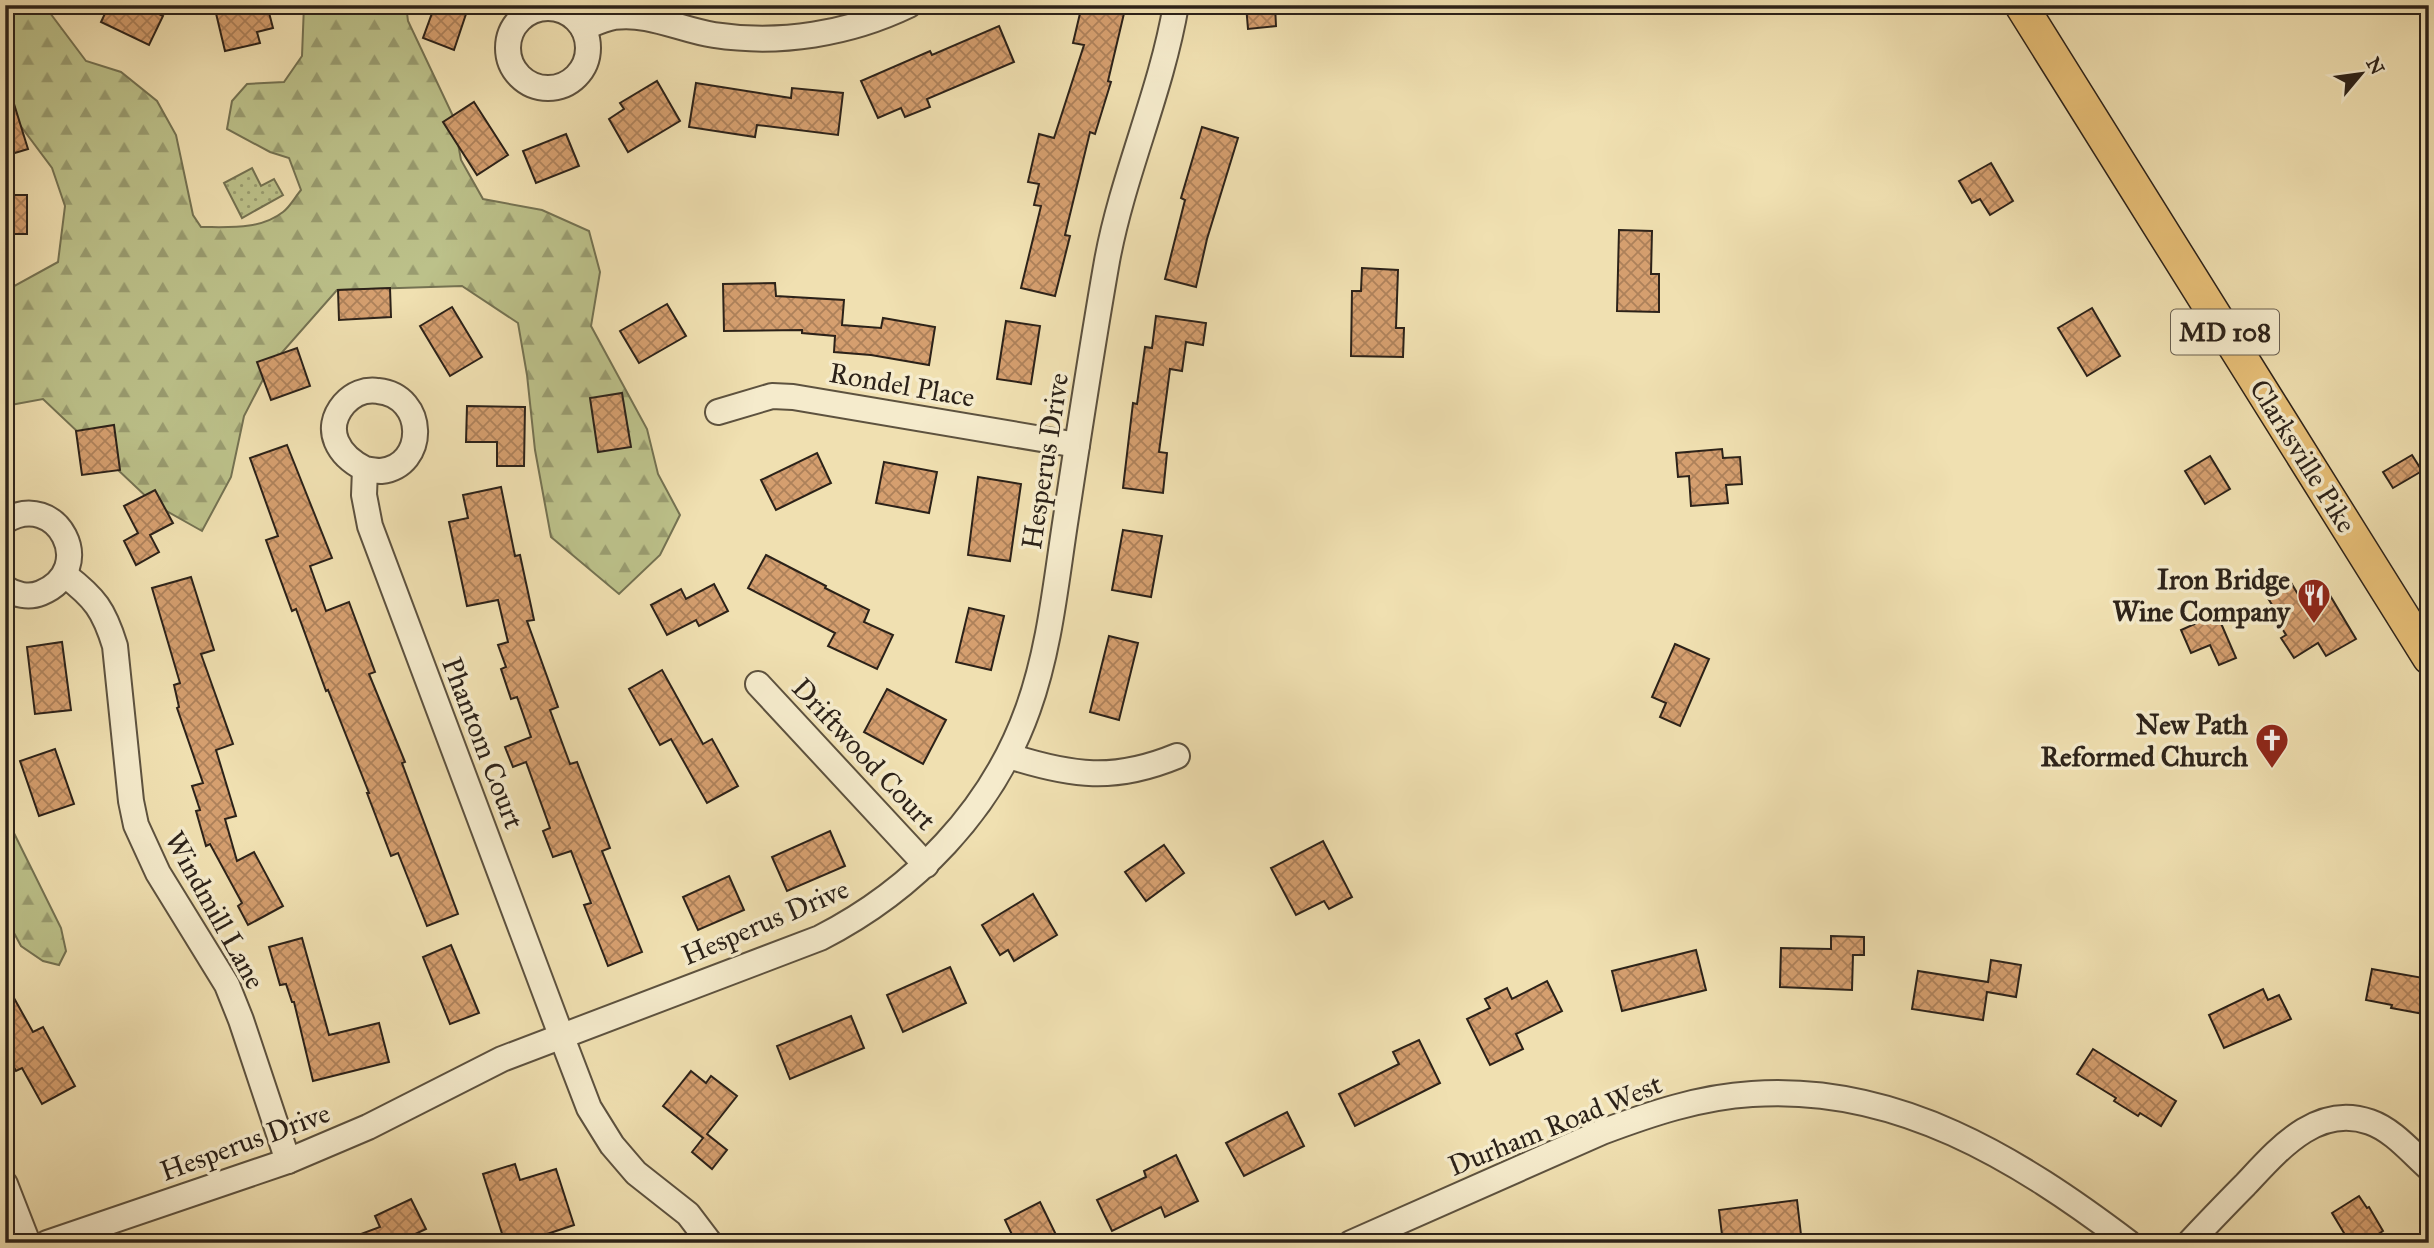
<svg xmlns="http://www.w3.org/2000/svg" width="2434" height="1248" font-family="'IM FELL Great Primer',serif">
	<defs>
		<pattern id="grass-dots" width="8" height="8" patternUnits="userSpaceOnUse" patternTransform="scale(1.75)"><rect width="8" height="8" fill="#bcc18a"/><path d="M2 2h.1M6 6h.1" fill="none" stroke="#999c70" stroke-width="1.8" stroke-linecap="round"/></pattern>
		<pattern id="forest-firs" width="22" height="20" patternUnits="userSpaceOnUse" patternTransform="scale(1.75)"><rect width="22" height="20" fill="#bcc18a"/><path d="M5 1l3.5 6h-7zM16 11l3.5 6h-7z" fill="#999c70"/></pattern>
		<pattern id="building-cross-hatch" width="8" height="8" patternUnits="userSpaceOnUse" patternTransform="scale(1.75)"><rect width="8" height="8" fill="#d59f6f"/><path d="M0 0l8 8M0 8l8-8" fill="none" stroke="#ad815a"/></pattern>
	</defs>
	<rect width="100%" height="100%" fill="#f0e0b1"/>
	<filter id="stains"><feTurbulence type="fractalNoise" baseFrequency=".00286" numOctaves="4"/><feColorMatrix values="0 0 0 0 .2 0 0 0 0 .09 0 0 0 0 .02 0 0 0 .5 -.17"/></filter>
	<radialGradient id="worn" r=".72"><stop offset=".6" stop-color="#630" stop-opacity="0"/><stop offset="1" stop-color="#630" stop-opacity=".3"/></radialGradient>
	<polygon fill="url(#grass-dots)" stroke="#747252" stroke-width="2" points="252,168 261,186 274,179 283,195 242,218 224,183"/>
	<g fill="url(#forest-firs)" stroke="#747252" stroke-width="2">
		<path d="M5,5H44L86,61L121,72L157,101L176,135L193,215L201,227C229,227 260,230 283,212C290,207 295,197 301,190L289,158L270,152L227,129L232,101L247,84L284,82L302,56L304,5H406L408,21L453,116L461,160L483,199L542,210L589,231L600,272L591,326L647,429L658,474L680,515L660,555L619,594L551,537L535,450L527,375L518,323L462,286L337,290L270,366L244,416L231,477L202,531L154,504L43,399L5,406V291L58,262L65,206L52,168L11,113L5,100Z"/>
		<polygon points="5,815 61,928 66,951 59,965 43,961 21,946 7,920"/>
	</g>
	<g fill="url(#building-cross-hatch)" stroke="#2c2219" stroke-width="2">
		<polygon points="109,5 141,5 163,16 149,45 101,22"/>
		<polygon points="214,5 267,5 273,28 257,32 260,43 225,51"/>
		<polygon points="435,5 469,5 454,50 423,38"/>
		<polygon points="1082,5 1126,5 1108,81 1111,82 1095,134 1090,132 1065,235 1070,236 1055,296 1021,288 1041,206 1034,205 1039,184 1028,182 1039,134 1054,138 1084,45 1073,43"/>
		<polygon points="1246,5 1275,5 1276,26 1248,29"/>
		<polygon points="999,26 1014,62 927,99 930,107 905,117 901,108 878,118 861,81 930,51 932,55"/>
		<polygon points="657,81 680,121 628,152 609,119 624,109 620,103"/>
		<polygon points="696,83 791,98 792,88 843,93 838,135 757,125 755,137 689,127"/>
		<polygon points="10,91 28,149 5,156 5,92"/>
		<polygon points="474,102 508,155 477,175 443,122"/>
		<polygon points="1202,127 1238,138 1207,239 1196,287 1165,279 1185,200 1181,198"/>
		<polygon points="566,134 579,166 536,183 523,151"/>
		<polygon points="1991,163 2013,201 1990,215 1980,199 1972,203 1959,181"/>
		<rect x="5" y="195" width="22" height="39"/>
		<polygon points="1619,230 1652,231 1651,274 1659,274 1659,312 1617,311"/>
		<polygon points="1362,268 1398,270 1396,328 1404,328 1403,357 1351,356 1352,291 1361,291"/>
		<polygon points="775,283 776,296 844,300 842,325 881,328 883,318 935,327 929,365 871,355 834,352 835,336 802,333 802,330 724,331 723,284"/>
		<polygon points="390,288 391,317 339,320 338,290"/>
		<polygon points="667,304 686,336 639,363 620,331"/>
		<polygon points="452,307 482,357 450,376 420,326"/>
		<polygon points="2092,308 2120,356 2087,376 2058,328"/>
		<polygon points="1156,316 1206,323 1203,345 1186,342 1182,371 1170,369 1159,452 1167,453 1163,493 1123,488 1133,403 1137,404 1145,347 1152,348"/>
		<polygon points="1006,321 1040,326 1031,384 997,379"/>
		<polygon points="297,348 310,386 271,400 257,362"/>
		<polygon points="622,393 631,447 598,452 590,398"/>
		<polygon points="467,406 525,407 524,466 497,466 497,442 466,442"/>
		<polygon points="114,425 120,470 82,475 76,431"/>
		<polygon points="287,445 332,558 310,566 326,611 349,602 375,672 369,674 405,762 402,763 458,914 427,926 398,853 391,856 367,793 369,793 328,690 326,691 296,609 292,611 266,540 278,536 250,458"/>
		<polygon points="1722,449 1723,458 1740,457 1742,484 1726,485 1728,503 1691,506 1689,476 1678,477 1676,453"/>
		<polygon points="817,453 831,483 776,510 761,480"/>
		<polygon points="2412,455 2422,471 2393,488 2383,472"/>
		<polygon points="2210,456 2230,489 2205,504 2185,471"/>
		<polygon points="884,462 937,472 929,513 876,503"/>
		<polygon points="978,477 1021,484 1010,561 968,555"/>
		<polygon points="501,487 515,556 520,555 534,620 527,621 558,707 550,710 570,764 577,762 610,848 602,851 642,952 608,966 584,905 591,903 571,851 553,857 543,831 550,828 526,762 513,767 505,747 531,737 517,697 511,699 501,669 506,667 498,645 508,642 498,600 467,606 449,522 468,518 463,495"/>
		<polygon points="155,490 173,523 150,535 159,552 136,565 124,541 138,533 124,506"/>
		<polygon points="1123,530 1162,536 1151,597 1112,590"/>
		<polygon points="766,555 826,586 825,588 869,610 864,622 893,635 877,669 828,646 835,633 748,588"/>
		<polygon points="2287,576 2299,596 2322,582 2356,639 2326,656 2318,643 2294,658 2281,638 2286,635 2274,615 2277,613 2263,590"/>
		<polygon points="191,577 214,650 201,654 233,744 216,750 236,816 225,819 237,861 254,852 283,906 248,925 238,906 242,903 210,844 206,846 196,811 200,810 192,786 203,783 177,708 179,707 174,685 180,683 152,588"/>
		<polygon points="714,584 728,611 699,626 696,620 667,635 651,605 681,589 686,599"/>
		<polygon points="969,608 1004,616 991,670 956,662"/>
		<polygon points="2217,614 2236,658 2219,665 2210,645 2191,653 2181,630"/>
		<polygon points="1109,636 1138,643 1119,720 1090,712"/>
		<polygon points="62,642 71,710 35,714 27,647"/>
		<polygon points="1675,644 1709,659 1680,726 1660,717 1666,703 1652,697"/>
		<polygon points="662,670 703,744 712,739 738,786 707,803 671,739 660,745 629,689"/>
		<polygon points="887,689 946,720 923,764 864,732"/>
		<polygon points="55,749 74,804 39,816 20,761"/>
		<polygon points="830,831 845,866 787,891 772,857"/>
		<polygon points="1323,841 1352,897 1329,909 1324,901 1296,915 1271,868"/>
		<polygon points="1164,845 1184,873 1146,901 1125,872"/>
		<polygon points="729,876 744,910 698,930 683,897"/>
		<polygon points="1033,894 1057,935 1014,961 1008,950 1000,955 982,925"/>
		<polygon points="1831,936 1864,937 1864,955 1853,955 1852,990 1780,987 1781,948 1831,949"/>
		<polygon points="302,938 329,1035 379,1023 389,1062 313,1081 294,1002 292,1002 286,984 280,985 269,947"/>
		<polygon points="451,945 479,1013 450,1024 423,957"/>
		<polygon points="1696,950 1706,990 1622,1011 1612,971"/>
		<polygon points="1991,960 2021,965 2016,997 1987,992 1983,1020 1912,1009 1918,971 1988,982"/>
		<polygon points="950,967 966,1003 903,1032 887,995"/>
		<polygon points="2372,969 2429,979 2429,1015 2391,1008 2392,1005 2366,1000"/>
		<polygon points="1547,981 1562,1011 1516,1034 1523,1049 1490,1065 1467,1019 1490,1008 1485,999 1507,988 1512,999"/>
		<polygon points="5,982 33,1032 43,1027 75,1086 42,1104 22,1068 16,1071 5,1051"/>
		<polygon points="2263,989 2268,1000 2279,995 2291,1019 2224,1048 2209,1015"/>
		<polygon points="851,1016 864,1048 790,1079 777,1046"/>
		<polygon points="1419,1040 1440,1083 1355,1126 1339,1094 1399,1064 1393,1052"/>
		<polygon points="2093,1049 2176,1101 2161,1126 2140,1113 2138,1116 2114,1101 2116,1098 2077,1074"/>
		<polygon points="691,1071 706,1083 711,1076 737,1096 707,1134 727,1150 712,1169 692,1152 703,1138 663,1106"/>
		<polygon points="1287,1112 1304,1146 1244,1176 1226,1143"/>
		<polygon points="1176,1155 1198,1201 1165,1217 1161,1207 1112,1231 1097,1200 1146,1177 1144,1171"/>
		<polygon points="515,1164 520,1180 556,1169 574,1225 520,1243 505,1243 483,1174"/>
		<polygon points="2359,1196 2367,1208 2369,1207 2383,1231 2365,1243 2350,1243 2332,1213"/>
		<polygon points="411,1199 426,1229 396,1243 343,1243 342,1241 380,1227 375,1216"/>
		<polygon points="1797,1200 1801,1235 1742,1243 1723,1243 1719,1210"/>
		<polygon points="1040,1202 1060,1243 1016,1243 1005,1220"/>
	</g>
	<g fill="none" stroke-linecap="round" stroke-linejoin="round">
		<defs>
			<g id="minor">
				<circle cx="548" cy="48" r="40"/>
				<path d="M583,28C593,24 603,19 614,17C648,12 681,30 714,35C780,45 849,34 909,5"/>
				<polyline points="718,412 772,396 793,397 1077,445"/>
				<path d="M365,469C339,456 322,430 344,404C353,394 365,389 378,391C427,396 427,466 381,471C376,471 370,470 365,469L364,495L370,526L561,1035L589,1108L612,1145L636,1173L688,1214L710,1243"/>
				<path d="M5,521C57,489 99,569 41,593C29,598 15,595 5,588"/>
				<path d="M65,575C95,598 104,610 115,646L131,801L136,825L158,873L227,985L241,1020L288,1161"/>
				<polyline points="758,684 926,865"/>
				<path d="M1009,756C1072,776 1114,782 1177,756"/>
				<polyline points="5,1184 28,1243"/>
				<path d="M47,1243L288,1161L368,1127L502,1059L820,938C914,890 992,810 1028,709C1050,648 1056,581 1066,517C1079,432 1092,346 1107,261C1123,174 1161,93 1176,5"/>
				<path d="M1351,1243L1602,1132C1650,1114 1700,1097 1752,1094C1897,1084 2018,1159 2129,1243"/>
				<path d="M2189,1243C2208,1223 2226,1204 2245,1185C2278,1150 2317,1103 2370,1122C2393,1130 2411,1152 2429,1168"/>
			</g>
			<polyline id="major" points="2021,5 2429,658"/>
		</defs>
		<use href="#minor" stroke="#5d523f" stroke-width="28"/>
		<use href="#major" stroke="#2c2219" stroke-width="35"/>
		<use href="#minor" stroke="#f5ebcc" stroke-width="24"/>
		<use href="#major" stroke="#e8c078" stroke-width="32"/>
	</g>
	<defs>
		<symbol id="restaurant-pin" viewBox="-11 -11 22 30"><path d="M0 17L-7.5 6A9.5 9.5 0 1 1 7.5 6Z" fill="#8f2418" stroke="#f5ebcc"/><path d="M-5-6h1v4h1v-4h1v4h1v-4h1v5L-1.5 .5V6h-2V.5L-5-1ZM5-6V6H3V1.5H1.5Q1.5-4 5-6Z" fill="#fff"/></symbol>
		<symbol id="church-pin" viewBox="-11 -11 22 30"><path d="M0 17L-7.5 6A9.5 9.5 0 1 1 7.5 6Z" fill="#8f2418" stroke="#f5ebcc"/><path d="M-1.2-6h2.4v3.5h3.3v2.4h-3.3V6h-2.4V-.1h-3.3v-2.4h3.3Z" fill="#fff"/></symbol>
	</defs>
	<g fill-rule="evenodd">
		<use href="#restaurant-pin" x="2295" y="576" width="38" height="52"/>
		<use href="#church-pin" x="2253" y="721" width="38" height="52"/>
	</g>
	<g text-anchor="middle" dominant-baseline="central" stroke-width="7" stroke-linejoin="round" paint-order="stroke">
		<rect fill="#f5ebcc" stroke="#685e4f" stroke-width="2" x="2171" y="309.5" width="108" height="45" rx="5"/>
		<g font-size="26" font-weight="bold" fill="#2c2219">
			<text x="2225" y="332">MD 108</text>
		</g>
		<g font-size="28" fill="#2c2219" stroke="#f5ebcc">
			<text transform="translate(902 385) rotate(10)">Rondel Place</text>
			<text transform="translate(2303 456) rotate(58)">Clarksville Pike</text>
			<text transform="translate(1045 461) rotate(-81)">Hesperus Drive</text>
			<text transform="translate(483 743) rotate(69)">Phantom Court</text>
			<text transform="translate(864 754) rotate(47)">Driftwood Court</text>
			<text transform="translate(215 910) rotate(61)">Windmill Lane</text>
			<text transform="translate(765 922) rotate(-23)">Hesperus Drive</text>
			<text transform="translate(1555 1125) rotate(-22)">Durham Road West</text>
			<text transform="translate(245 1142) rotate(-20)">Hesperus Drive</text>
		</g>
		<g font-size="28" font-weight="bold" fill="#2c2219" stroke="#f5ebcc" text-anchor="end">
			<text x="2290" y="579">Iron Bridge<tspan x="2290" dy="32">Wine Company</tspan></text>
			<text x="2248" y="724">New Path<tspan x="2248" dy="32">Reformed Church</tspan></text>
		</g>
	</g>
	<rect width="2434" height="1248" fill="none" stroke="#f0e0b1" stroke-width="28"/>
	<rect x="7" y="7" width="2420" height="1234" fill="none" stroke="#2c2219" stroke-width="3.5"/>
	<rect x="14" y="14" width="2406" height="1220" fill="none" stroke="#2c2219" stroke-width="2"/>
	<g transform="translate(2361 74) rotate(61)" stroke="#f5ebcc" stroke-width="5" paint-order="stroke">
	<path d="M0-5L12 26L0 18L-12 26Z" fill="#2c2219"/>
	<text y="-10" font-size="19" font-weight="bold" text-anchor="middle" fill="#2c2219">N</text>
	</g>
	<rect width="100%" height="100%" filter="url(#stains)"/>
	<rect width="100%" height="100%" fill="url(#worn)"/>
</svg>
